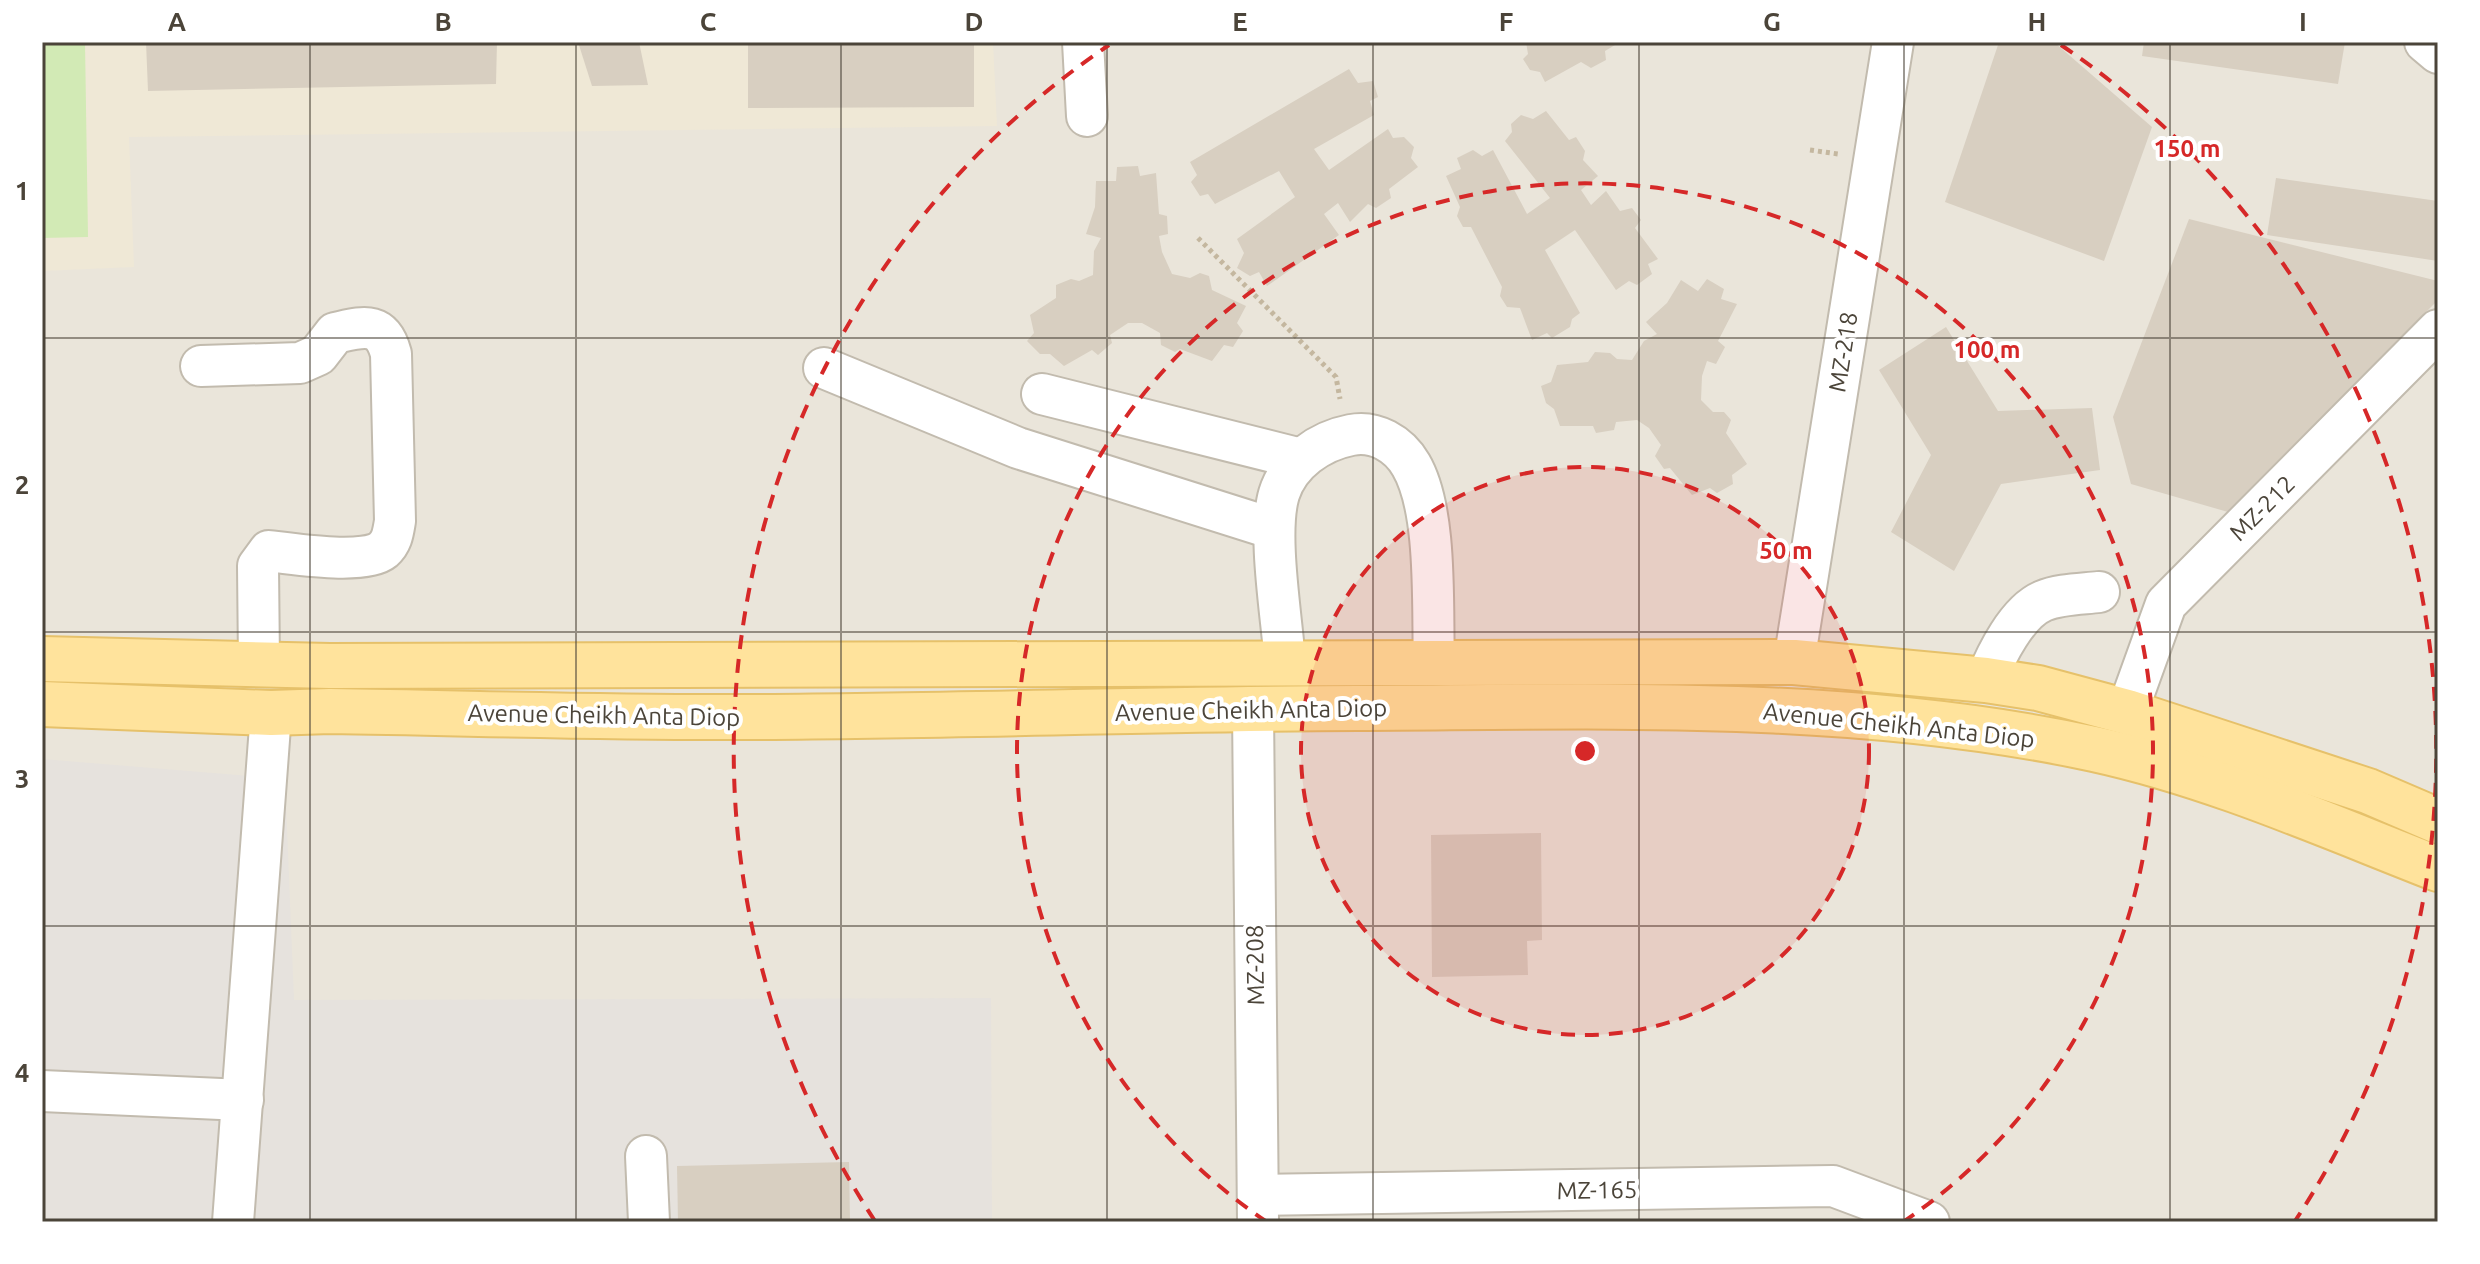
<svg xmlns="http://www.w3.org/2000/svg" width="2480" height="1264" font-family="Ubuntu,sans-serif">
	<rect width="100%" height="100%" fill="#f6f3ec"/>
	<rect fill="#eae5da" x="42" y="42" width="2396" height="1180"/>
	<polygon fill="#e6e2dd" points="42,759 285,779 294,1000 991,998 992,1222 42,1222"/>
	<polygon fill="#efe8d6" points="42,42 993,42 997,126 129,137 134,267 42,271"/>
	<polygon fill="#d2eab5" points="42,42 85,42 88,237 42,238"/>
	<g fill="#d8cfc1">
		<polygon points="146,42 497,42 496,84 148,91"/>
		<polygon points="578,42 639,42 648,85 592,86"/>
		<polygon points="748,42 974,42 974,107 748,108"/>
		<polygon points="1526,42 1620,42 1605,51 1606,60 1591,68 1581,62 1545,82 1540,72 1530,70 1523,59 1528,54"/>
		<polygon points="1999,42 2054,42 2152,127 2104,261 1945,202"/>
		<polygon points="2144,42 2345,42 2338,84 2142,56"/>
		<polygon points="1349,69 1358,83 1373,81 1378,97 1370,101 1374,115 1314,149 1329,170 1388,129 1393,138 1404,137 1414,147 1411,158 1418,167 1389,189 1391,198 1376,208 1368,204 1350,222 1338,203 1324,214 1339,235 1267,286 1259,272 1250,276 1237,268 1244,253 1237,239 1295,197 1279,171 1215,204 1208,194 1200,196 1191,182 1197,175 1190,162"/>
		<polygon points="1546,111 1569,140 1576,137 1585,151 1583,160 1598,176 1581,190 1591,205 1606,191 1620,211 1632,208 1641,220 1635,228 1658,259 1648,264 1652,274 1637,285 1629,281 1616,290 1575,230 1545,250 1580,313 1572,319 1570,327 1552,338 1547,333 1532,340 1520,308 1507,307 1500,296 1502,287 1471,227 1463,227 1457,216 1460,207 1446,176 1461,169 1457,158 1473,150 1482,156 1493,150 1527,214 1550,198 1505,141 1512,132 1511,124 1521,115 1533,119"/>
		<polygon points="1138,166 1140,176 1156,173 1159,214 1167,216 1168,234 1159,236 1162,252 1172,274 1190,278 1200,273 1209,276 1212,290 1246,306 1237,323 1243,331 1233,347 1224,345 1212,361 1180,349 1175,352 1161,345 1160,333 1142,323 1128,323 1110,335 1112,343 1098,355 1092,350 1064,366 1050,354 1040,354 1027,341 1034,333 1030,315 1056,298 1056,285 1071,279 1079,281 1093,275 1094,251 1101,238 1086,234 1095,207 1096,181 1116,181 1117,167"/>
		<polygon points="2276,178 2438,201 2438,261 2267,235"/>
		<polygon points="2189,219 2438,281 2438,300 2228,512 2131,484 2113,417"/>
		<polygon points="1707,279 1724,289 1721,299 1737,304 1718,341 1725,347 1716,364 1707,361 1702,376 1701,400 1713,412 1724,412 1731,420 1726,433 1747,464 1732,475 1733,484 1717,493 1710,488 1692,495 1670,468 1664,469 1655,456 1661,445 1649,428 1637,420 1616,422 1614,430 1596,433 1593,426 1560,426 1554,409 1546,403 1541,386 1551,382 1557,365 1588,362 1595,352 1610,353 1617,359 1632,360 1644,341 1657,334 1646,322 1667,303 1681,280 1698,291"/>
		<polygon points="1946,327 1998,411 2092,408 2100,470 2001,484 1954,571 1891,532 1931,455 1879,370"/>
		<polygon points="1541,833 1542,940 1527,941 1528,975 1432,977 1431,835"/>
		<polygon points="849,1162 850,1222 678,1222 677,1166"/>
	</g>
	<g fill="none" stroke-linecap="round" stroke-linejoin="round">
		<defs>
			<g id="minor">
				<polyline points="1083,42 1087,116"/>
				<polyline points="2425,42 2438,53"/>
				<path d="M201,366L300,363L318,355L335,333C363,327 382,320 391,354L395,521C393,533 392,542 383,550C365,565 293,554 269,551L258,566L259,664"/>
				<polyline points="824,368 1018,448 1274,529"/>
				<polyline points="1042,394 1301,459"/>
				<polyline points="1794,662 1893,42"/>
				<path d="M1285,663C1282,618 1267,534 1279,494C1289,462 1320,441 1351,435C1375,430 1399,444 1411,465C1438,511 1432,609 1434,663"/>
				<path d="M1986,680C1996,655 2017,612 2043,601C2059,594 2081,594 2099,592"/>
				<polyline points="1253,709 1258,1221"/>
				<polyline points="2127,712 2166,604 2438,330"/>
				<polyline points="42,1091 243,1100"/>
				<polyline points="646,1156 649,1222"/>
				<polyline points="1258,1195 1833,1186 1929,1222"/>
				<polyline points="233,1222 271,713"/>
			</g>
			<g id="major">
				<polyline points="42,659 330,666 1794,662 1986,680 2038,688 2127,712 2368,791 2438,821"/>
				<path d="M42,704L271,713L330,711C469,713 608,718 748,717C951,716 1155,709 1358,708C1603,707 1853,697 2094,749C2213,775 2325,825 2438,869"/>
			</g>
		</defs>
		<use href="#minor" stroke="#c2bbae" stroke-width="44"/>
		<use href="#major" stroke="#e6c16a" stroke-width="48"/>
		<g stroke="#c4b79f" stroke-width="5" stroke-dasharray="4 4" stroke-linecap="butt">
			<polyline points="1810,150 1838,154"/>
			<polyline points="1198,238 1336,377 1340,399"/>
		</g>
		<use href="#minor" stroke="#fff" stroke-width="40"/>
		<use href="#major" stroke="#ffe39c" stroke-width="44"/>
	</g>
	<path fill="none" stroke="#4b4439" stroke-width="2" stroke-opacity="0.55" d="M310,42V1222M576,42V1222M841,42V1222M1107,42V1222M1373,42V1222M1639,42V1222M1904,42V1222M2170,42V1222M42,338H2438M42,632H2438M42,926H2438"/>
	<circle cx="1585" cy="751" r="284" fill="#d62828" fill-opacity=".12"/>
	<g fill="none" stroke="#d62828" stroke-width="4" stroke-dasharray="14 10">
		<circle cx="1585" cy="751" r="284"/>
		<path d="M1267 1222A568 568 0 1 1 1903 1222"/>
		<path d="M875 1221A852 852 0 0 1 1109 45M2061 45A852 852 0 0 1 2295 1221"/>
	</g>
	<g text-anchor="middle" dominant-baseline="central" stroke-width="8" stroke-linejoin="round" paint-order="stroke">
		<g font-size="24" fill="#4b4439" stroke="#fff">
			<text transform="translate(1843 352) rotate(-81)">MZ-218</text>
			<text transform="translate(2262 508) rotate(-45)">MZ-212</text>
			<text transform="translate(1251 710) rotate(-1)">Avenue Cheikh Anta Diop</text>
			<text transform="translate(604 715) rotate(1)">Avenue Cheikh Anta Diop</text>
			<text transform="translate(1899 725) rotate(6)">Avenue Cheikh Anta Diop</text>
			<text transform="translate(1255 965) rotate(-91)">MZ-208</text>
			<text transform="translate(1597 1190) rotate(-1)">MZ-165</text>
		</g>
	</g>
	<circle cx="1585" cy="751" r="12" fill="#d62828" stroke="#fff" stroke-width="4"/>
	<g font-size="24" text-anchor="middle" font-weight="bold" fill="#d62828" stroke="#fff" stroke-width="8" stroke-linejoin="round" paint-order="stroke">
		<text x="2187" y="157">150 m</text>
		<text x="1987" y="358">100 m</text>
		<text x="1786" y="559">50 m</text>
	</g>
	<rect width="2480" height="1264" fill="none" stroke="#ffffff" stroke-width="88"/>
	<rect x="44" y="44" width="2392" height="1176" fill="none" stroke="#4b4439" stroke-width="3"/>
	<g font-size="26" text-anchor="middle" font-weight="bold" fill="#4b4439">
		<text x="177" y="31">A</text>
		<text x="443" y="31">B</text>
		<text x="708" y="31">C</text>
		<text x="974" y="31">D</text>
		<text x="1240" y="31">E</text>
		<text x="1506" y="31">F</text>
		<text x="1772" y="31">G</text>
		<text x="2037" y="31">H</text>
		<text x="2303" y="31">I</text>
		<text x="22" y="200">1</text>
		<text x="22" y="494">2</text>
		<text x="22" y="788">3</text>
		<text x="22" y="1082">4</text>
	</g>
</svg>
